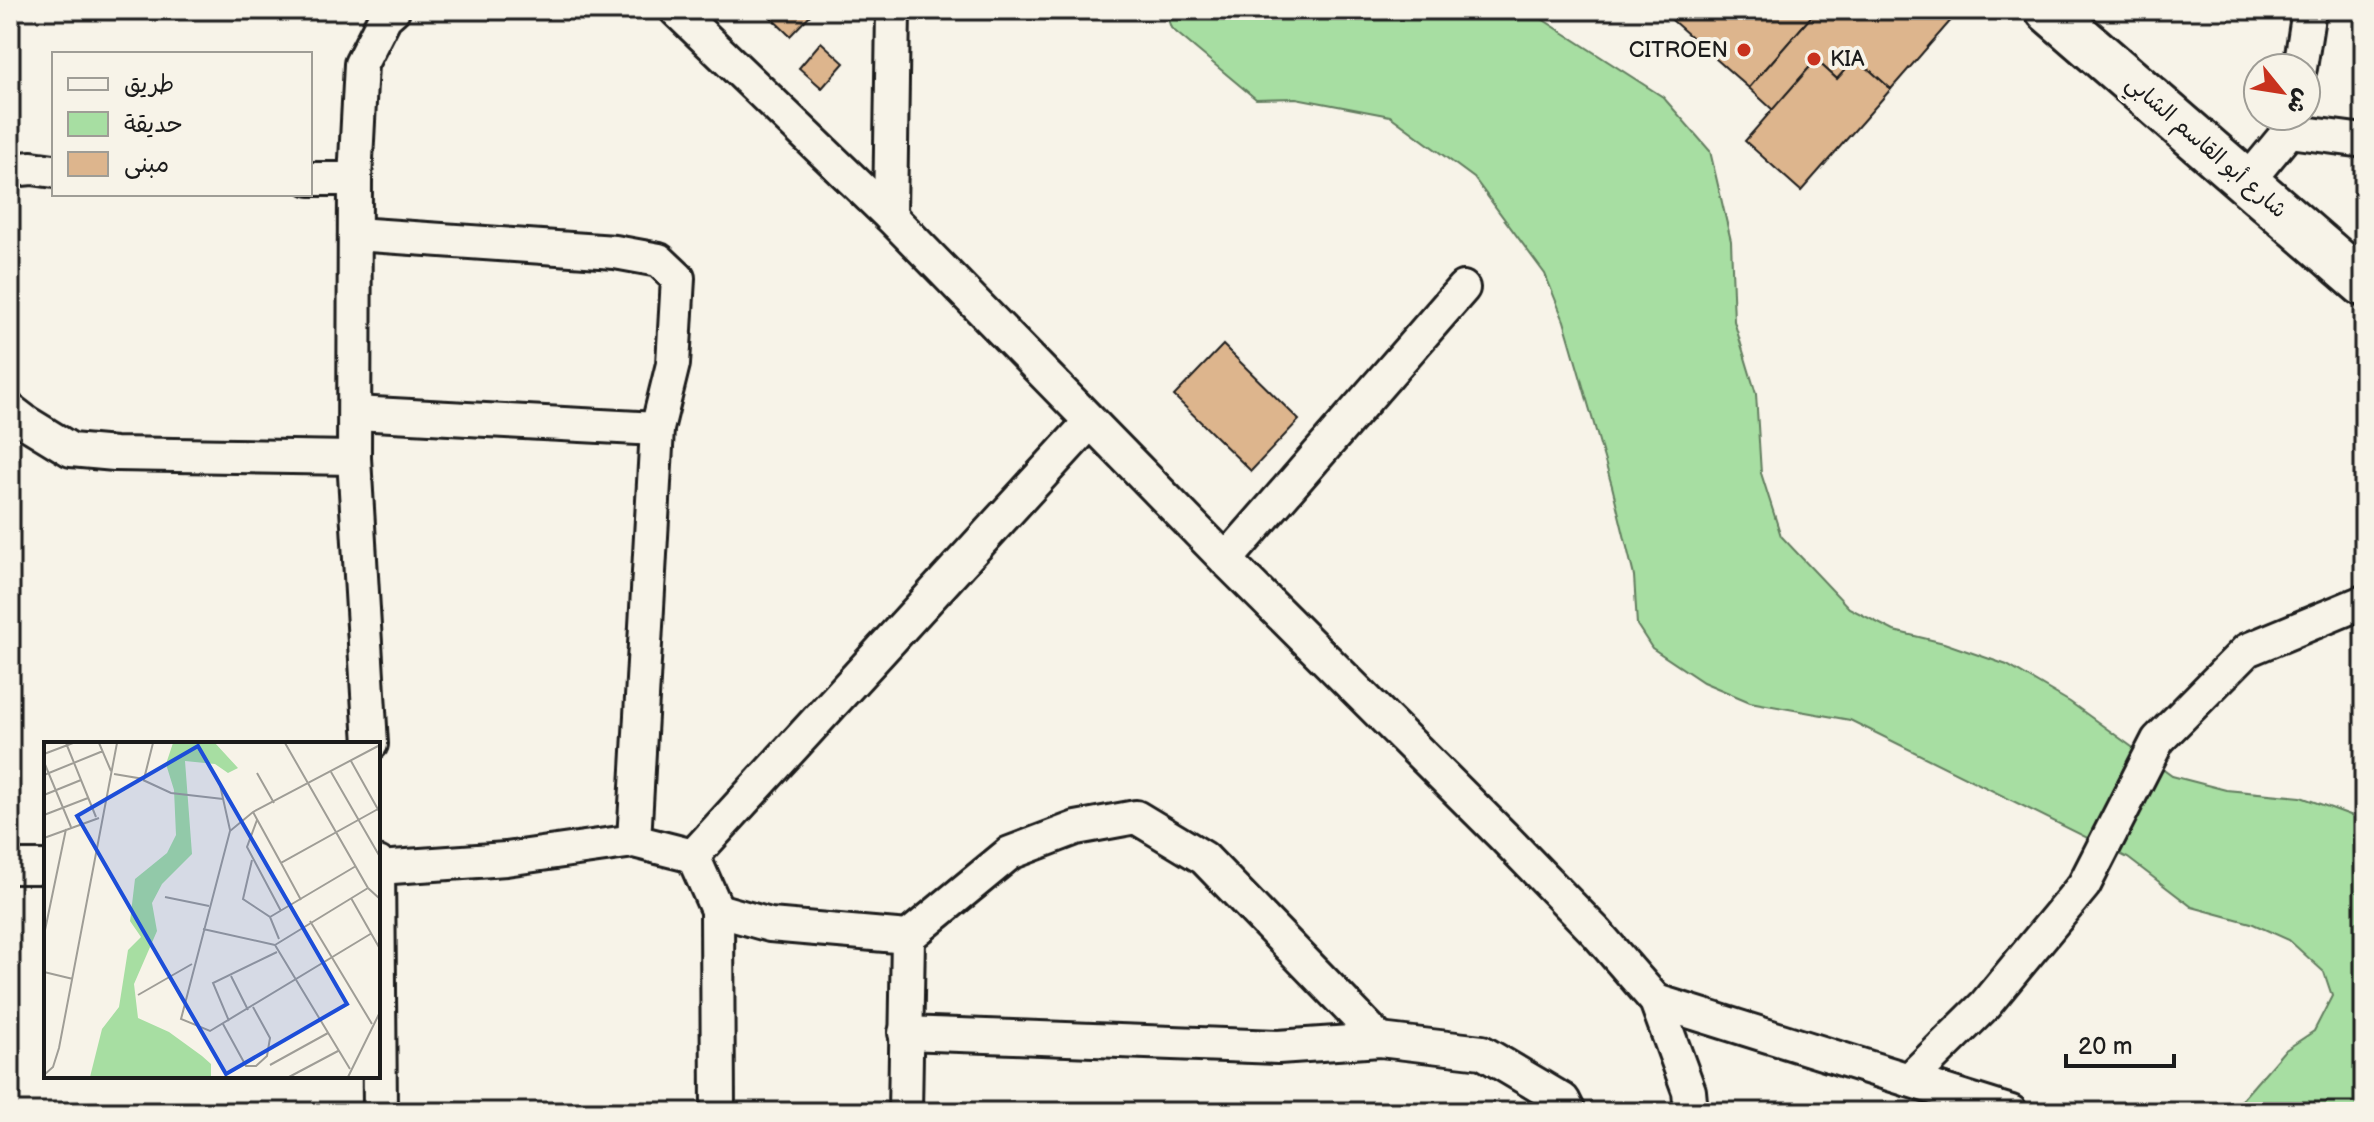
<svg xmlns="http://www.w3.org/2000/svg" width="2374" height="1122" font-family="'Balsamiq Sans','Playpen Sans Arabic',sans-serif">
	<rect width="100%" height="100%" fill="#f7f3e8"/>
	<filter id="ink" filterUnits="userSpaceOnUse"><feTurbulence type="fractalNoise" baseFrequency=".0125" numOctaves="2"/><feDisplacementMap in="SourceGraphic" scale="16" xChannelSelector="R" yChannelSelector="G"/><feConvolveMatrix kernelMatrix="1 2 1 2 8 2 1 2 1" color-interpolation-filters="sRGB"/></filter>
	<g filter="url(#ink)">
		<polygon fill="#a7dea2" stroke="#627d5f" stroke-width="2" points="1165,10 1528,10 1663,97 1710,151 1731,241 1734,321 1756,394 1761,473 1781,536 1849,608 1894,631 1944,643 2007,665 2070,702 2172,776 2226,790 2301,797 2364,820 2364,1112 2231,1112 2284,1051 2314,1031 2332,996 2324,972 2289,940 2251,923 2192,907 2128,858 1850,720 1750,702 1703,682 1652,648 1637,625 1634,576 1612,486 1564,321 1545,274 1474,178 1390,116 1296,98 1256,99 1171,28"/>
		<g fill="#ddb58d" stroke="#1c1c1c" stroke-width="2">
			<polygon points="763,10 815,10 790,36"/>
			<polygon points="1667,10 1817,10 1749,88 1664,13"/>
			<polygon points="1817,10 1960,10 1891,89 1856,58 1837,79 1816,60 1773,110 1749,88"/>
			<polygon points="821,42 844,63 822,88 799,68"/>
			<polygon points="1856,58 1891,89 1801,191 1745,141 1816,60 1837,79"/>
			<polygon points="1223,345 1299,420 1251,471 1174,396"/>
		</g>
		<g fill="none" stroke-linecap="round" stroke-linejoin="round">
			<defs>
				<g id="minor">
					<polyline points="676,10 890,216 1226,560 1503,836 1595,931 1656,1001 1689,1091 1691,1112"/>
					<polyline points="2300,68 2309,10"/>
					<polyline points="2289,131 2364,141"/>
					<polyline points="10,170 32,168 54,171"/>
					<polyline points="310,179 355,179"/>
					<polyline points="2247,182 2289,131 2291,116"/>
					<polyline points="890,216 893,10"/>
					<polyline points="355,234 615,252 659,260 678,278 673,364 657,429 634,841"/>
					<polyline points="10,410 27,423 71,450 115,454 354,458"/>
					<polyline points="355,413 657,429"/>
					<polyline points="1226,560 1463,288"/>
					<polyline points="371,744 354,458 355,179 361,64 385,17 393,10"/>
					<polyline points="693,856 1090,422"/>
					<polyline points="693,856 717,910 718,1112"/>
					<polyline points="378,863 380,1112"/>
					<polyline points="10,867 46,867"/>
					<polyline points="378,868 506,859 634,841 693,856"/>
					<polyline points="717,910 770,925 908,937 1010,853 1076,828 1136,817 1204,858 1380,1040"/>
					<polyline points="1656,1001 2011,1112"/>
					<polyline points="905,1033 1278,1047 1380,1040 1482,1052 1563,1100 1569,1112"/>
					<polyline points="1909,1080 1985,1005 2084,885 2158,740 2247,650 2363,602"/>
					<polyline points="905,1112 908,937"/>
				</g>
				<polyline id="primary" points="2048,10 2364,284"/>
			</defs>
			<use href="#minor" stroke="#1c1c1c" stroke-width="38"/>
			<use href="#primary" stroke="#1c1c1c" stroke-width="50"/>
			<use href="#minor" stroke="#f7f3e8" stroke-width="32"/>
			<use href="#primary" stroke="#f7f3e8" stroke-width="44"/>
		</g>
	</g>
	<g fill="#c8321e" stroke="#f7f3e8" stroke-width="3">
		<circle cx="1744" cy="50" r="8"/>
		<circle cx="1814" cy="59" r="8"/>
	</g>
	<g text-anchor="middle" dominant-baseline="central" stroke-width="8" stroke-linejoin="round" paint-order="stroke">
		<g font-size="22" fill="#1c1c1c" stroke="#f7f3e8" text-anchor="end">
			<text x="1728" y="50">CITROEN</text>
			<text x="1830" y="59" text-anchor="start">KIA</text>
		</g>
		<g font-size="22" fill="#1c1c1c" stroke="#f7f3e8">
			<text transform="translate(2206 147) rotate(41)">شارع أبو القاسم الشابي</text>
		</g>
	</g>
	<g transform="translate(44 742)">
		<rect width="336" height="336" fill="#f7f3e8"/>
		<path d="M129,1H171L194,26L184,31L171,22L141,19L148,112L118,142L108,161L113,189L90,242L94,276L125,290L158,314L167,322V335H46L58,287L75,265L84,208L97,195L86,179L91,137L123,111L132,93L130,48L122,22Z" fill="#a7dea2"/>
		<path fill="none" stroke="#9f9d96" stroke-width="2" d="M22,1L52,75M55,1L67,29M241,1L324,146L336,157M0,12L29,1M307,19L336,71M0,20L27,85M287,30L336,115M213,31L230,61M70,32L100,37L109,1M0,33L59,9M99,38L127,51L179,57M176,43L186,88M0,53L37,38M209,70L237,121M0,73L44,56M213,78L203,105L237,169M0,96L55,76M208,118L199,157L226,175L235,197M121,155L165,164M307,156L336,207M257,158L237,121L334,67M226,175L312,124M266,179L328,282M159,187L231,203M328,191L166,289L137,277L186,89L209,70L336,3M0,193L22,87M231,203L306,327M231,203L324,146M0,230L29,237M187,234L204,268M94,253L148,222M185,279L169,241L233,210M179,282L202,324H212L223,314L226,296L209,265M226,323L284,291M0,333L9,325L15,306L73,1M245,335L294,309M304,335L336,270"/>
		<path fill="#1d4ed8" fill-opacity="0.15" stroke="#1d4ed8" stroke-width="4" d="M154,4L303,262L182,332L33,74Z"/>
		<rect width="336" height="336" fill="none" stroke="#1c1c1c" stroke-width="4"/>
	</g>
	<rect width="2374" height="1122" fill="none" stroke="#f7f3e8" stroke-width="40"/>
	<rect x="20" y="20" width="2334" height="1082" fill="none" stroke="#1c1c1c" stroke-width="3" filter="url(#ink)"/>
	<rect x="52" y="52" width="260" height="144" fill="#f7f3e8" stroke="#9f9d96" stroke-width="2"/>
	<rect x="68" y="78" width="40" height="12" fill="#f7f3e8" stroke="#9f9d96" stroke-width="2"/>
	<text x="124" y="92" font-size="24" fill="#1c1c1c">طريق</text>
	<rect x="68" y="112" width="40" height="24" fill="#a7dea2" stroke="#9f9d96" stroke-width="2"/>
	<text x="124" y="132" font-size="24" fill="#1c1c1c">حديقة</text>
	<rect x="68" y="152" width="40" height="24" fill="#ddb58d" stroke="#9f9d96" stroke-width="2"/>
	<text x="124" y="172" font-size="24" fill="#1c1c1c">مبنى</text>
	<g transform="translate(2282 92) rotate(120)"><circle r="38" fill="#f7f3e8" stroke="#9f9d96" stroke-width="2"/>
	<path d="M0-6L14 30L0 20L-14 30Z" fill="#c8321e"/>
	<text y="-12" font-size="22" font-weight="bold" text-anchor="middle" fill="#1c1c1c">ش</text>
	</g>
	<path d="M2066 1054v12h108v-12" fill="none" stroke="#1c1c1c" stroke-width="4"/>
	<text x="2078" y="1054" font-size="24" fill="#1c1c1c" stroke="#f7f3e8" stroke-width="6" paint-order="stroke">20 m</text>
</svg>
